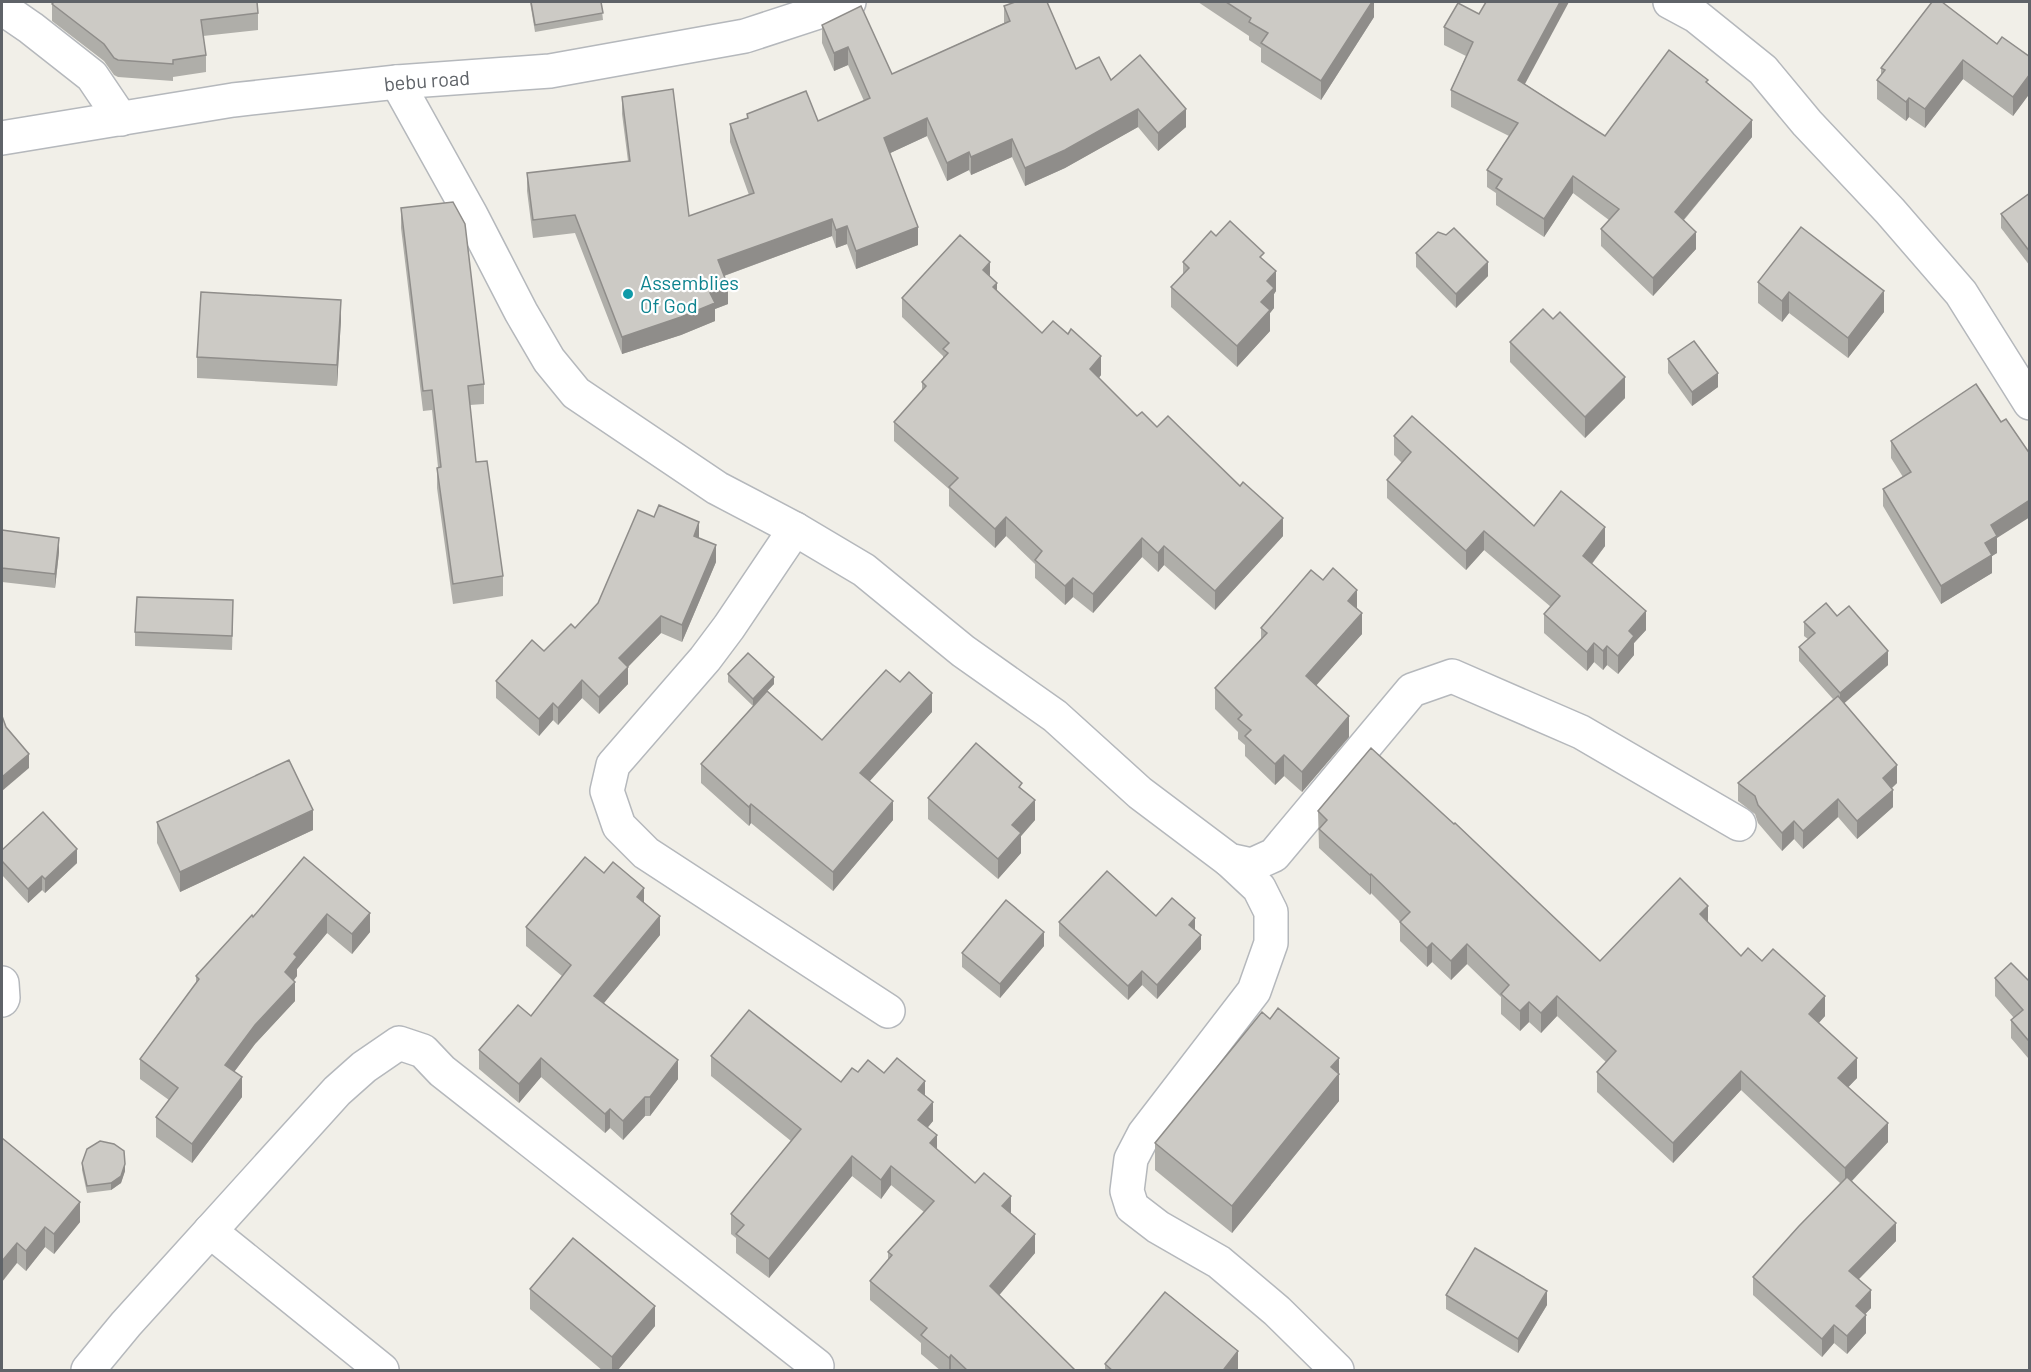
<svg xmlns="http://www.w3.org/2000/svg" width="2031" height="1372" font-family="Barlow,sans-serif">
	<rect width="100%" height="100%" fill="#f1efe8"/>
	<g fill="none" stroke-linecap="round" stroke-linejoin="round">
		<defs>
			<g id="minor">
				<polyline points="1670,2 1696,16 1763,70 1807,123 1890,211 1961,293 2030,403"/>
				<polyline points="2,8 31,28 92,76 121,119"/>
				<polyline points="397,82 471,215 521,312 549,360 576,393 717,488 795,529 864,570 963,651 1055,716 1140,793 1229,860 1252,865 1274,855 1412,690 1452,676 1581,732 1739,824"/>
				<polyline points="795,529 729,627 705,659 613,765 607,791 619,826 646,853 888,1011"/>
				<polyline points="1229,860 1259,888 1271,912 1271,943 1254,991 1144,1134 1131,1159 1127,1191 1132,1207 1158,1227 1219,1262 1277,1311 1337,1370"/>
				<polyline points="2,983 3,998 2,1000"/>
				<polyline points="210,1231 382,1370"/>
				<polyline points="88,1370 126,1324 337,1091 364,1067 399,1043 423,1051 442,1071 817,1366"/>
			</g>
			<g id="tertiary">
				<path id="s1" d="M2,138L233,100L397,82L550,71L745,36L849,2"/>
			</g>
		</defs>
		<use href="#minor" stroke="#b5b8bc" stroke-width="36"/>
		<use href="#tertiary" stroke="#b5b8bc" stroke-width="36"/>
		<use href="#minor" stroke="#fff" stroke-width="33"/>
		<use href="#tertiary" stroke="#fff" stroke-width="33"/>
	</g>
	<g fill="#afaea9">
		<polygon points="530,2 601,2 603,20 535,32"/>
		<polygon points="1198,2 1374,2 1374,17 1321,100 1261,62 1261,48 1249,40 1249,36"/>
		<polygon points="1458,3 1525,84 1605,136 1708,83 1752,137 1684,220 1696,249 1653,296 1601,246 1601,229 1609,220 1573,193 1544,237 1496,205 1496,193 1487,187 1487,170 1509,136 1451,107 1451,90 1466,56 1444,45 1444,27"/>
		<polygon points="52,4 258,13 258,30 203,36 206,55 206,72 173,77 173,81 118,77 114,75 104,61 52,21"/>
		<polygon points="1004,6 1076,69 1111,80 1186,127 1158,151 1138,127 1065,168 1025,186 1012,157 971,175 969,170 947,181 927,136 890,153 918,245 856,269 847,244 836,248 832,236 724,276 728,304 715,309 715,321 681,335 622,354 575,233 533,238 527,191 527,173 628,161 622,114 622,97 689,216 749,195 730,142 730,124 747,118 747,114 818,121 864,101 848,65 834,71 822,43 822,25 892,74 1004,23"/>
		<polygon points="1997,44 2030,57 2030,93 2013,116 1963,79 1925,128 1909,117 1906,121 1877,99 1877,80 1881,75 1881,68"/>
		<polygon points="2030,193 2030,266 2001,228 2001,214"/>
		<polygon points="401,208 484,384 484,404 470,405 476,462 503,576 503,596 453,604 437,488 437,468 438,467 432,410 423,411 401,228"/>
		<polygon points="1216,236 1264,260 1276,291 1274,294 1274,308 1270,313 1270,331 1237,367 1171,307 1171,287 1183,275 1183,262"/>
		<polygon points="1416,253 1488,276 1456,308 1416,267"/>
		<polygon points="990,276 997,291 1042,333 1101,375 1099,378 1137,416 1157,427 1283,536 1215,610 1164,565 1158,572 1142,557 1093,613 1073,597 1065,605 1035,578 1035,564 1006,536 995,548 949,506 949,489 894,441 894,422 922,391 922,382 943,358 943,356 902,317 902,298"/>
		<polygon points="1758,282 1884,312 1848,358 1789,313 1782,322 1758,303"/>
		<polygon points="341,320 337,386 197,378 197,357"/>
		<polygon points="1510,342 1625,398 1585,438 1510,362"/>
		<polygon points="1668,359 1718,387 1692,406 1668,373"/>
		<polygon points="1394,436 1534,526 1605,546 1592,564 1646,630 1634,643 1634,655 1618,674 1607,665 1603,670 1594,662 1587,671 1544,633 1544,614 1551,607 1484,550 1466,570 1387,498 1387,480 1402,463 1394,455"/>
		<polygon points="1891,441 1997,538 1997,553 1992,556 1992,573 1941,604 1883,506 1883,489 1903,477 1891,458"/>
		<polygon points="2,530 59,552 55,588 2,582"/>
		<polygon points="699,538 716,562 682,642 661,633 628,667 628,684 599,714 582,698 558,725 553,720 539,736 496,698 496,681 544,651"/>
		<polygon points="1357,609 1362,634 1316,685 1349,737 1302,792 1284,776 1275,785 1245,756 1245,745 1238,739 1238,732 1215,709 1215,688 1261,640 1261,628"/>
		<polygon points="233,614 232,650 135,646 135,632"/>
		<polygon points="1837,616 1888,665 1844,703 1897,783 1892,788 1893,807 1857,839 1838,817 1803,849 1794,839 1782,851 1758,823 1755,814 1738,801 1738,783 1833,699 1799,661 1799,647 1808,639 1804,636 1804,622"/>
		<polygon points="728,674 774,684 767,691 822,740 932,712 869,781 893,820 833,891 751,823 749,826 701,783 701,764 753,706 728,682"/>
		<polygon points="1022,789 1035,820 1021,836 1021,853 998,879 928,819 928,798"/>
		<polygon points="1318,811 1600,961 1708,923 1741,956 1762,961 1825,1016 1818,1023 1857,1078 1848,1087 1888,1142 1852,1181 1896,1241 1859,1279 1871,1308 1865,1314 1866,1333 1847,1354 1834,1343 1822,1357 1753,1295 1753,1277 1840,1183 1741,1090 1673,1163 1597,1092 1597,1072 1606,1062 1557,1016 1541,1033 1529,1022 1520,1031 1501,1014 1501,997 1467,964 1451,980 1432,962 1427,967 1400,941 1400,922 1371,893 1370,895 1319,848"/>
		<polygon points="157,822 313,830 180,892 157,843"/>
		<polygon points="2,850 77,863 45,893 42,890 28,903 2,875"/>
		<polygon points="304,857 370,932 352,954 327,933 297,969 297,976 294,980 295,1001 255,1044 234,1072 242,1097 192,1163 156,1137 156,1117 169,1100 140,1079 140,1059 196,984 196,976 253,917"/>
		<polygon points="604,873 644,903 660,935 604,1003 678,1079 650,1116 645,1116 623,1140 610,1128 605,1133 541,1077 519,1103 479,1069 479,1050 531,1016 562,976 526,946 526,927"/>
		<polygon points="1156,916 1195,930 1201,949 1157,999 1142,985 1128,1000 1059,936 1059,922"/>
		<polygon points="1044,946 1000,998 962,967 962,953"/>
		<polygon points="1995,978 2030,982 2030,1056 2028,1058 2011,1038 2011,1020 2014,1018 1995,996"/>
		<polygon points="1270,1019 1339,1058 1339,1101 1232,1233 1155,1170 1155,1143"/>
		<polygon points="711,1056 841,1082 858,1072 884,1073 925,1096 933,1121 928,1127 937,1149 1011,1214 1035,1253 999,1295 1076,1371 941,1371 921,1354 921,1343 870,1300 870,1281 888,1260 888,1252 924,1212 891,1185 881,1199 852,1176 769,1278 736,1253 736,1238 731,1234 731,1214 791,1141 711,1076"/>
		<polygon points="2,1138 80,1222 54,1254 45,1247 26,1271 17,1263"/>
		<polygon points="82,1163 125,1171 121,1183 111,1190 87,1193 82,1170"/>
		<polygon points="530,1289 655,1326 617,1371 603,1371 530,1309"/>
		<polygon points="1446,1295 1547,1305 1518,1353 1446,1309"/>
		<polygon points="1105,1364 1238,1371 1105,1371"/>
	</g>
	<g fill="#8f8d8a">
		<polygon points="1372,2 1374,2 1374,17 1321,100 1321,81"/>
		<polygon points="1560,2 1569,2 1518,97 1518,80"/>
		<polygon points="848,47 848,65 834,71 834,53"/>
		<polygon points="1963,60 1963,79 1925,128 1925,109"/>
		<polygon points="2030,74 2030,93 2013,116 2013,97"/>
		<polygon points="1909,98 1909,117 1906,121 1906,102"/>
		<polygon points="1138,109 1138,127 1065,168 1025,186 1025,168"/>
		<polygon points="1186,109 1186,127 1158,151 1158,133"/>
		<polygon points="927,118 927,136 884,156 884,138"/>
		<polygon points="1752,120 1752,137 1675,230 1675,212"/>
		<polygon points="1012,139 1012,157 971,175 971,157"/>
		<polygon points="969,152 969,170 947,181 947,163"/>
		<polygon points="1573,176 1573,193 1544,237 1544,219"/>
		<polygon points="832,219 832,236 718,278 718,260"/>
		<polygon points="847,226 847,244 836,248 836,230"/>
		<polygon points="918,227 918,245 856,269 856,251"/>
		<polygon points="1696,232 1696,249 1653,296 1653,278"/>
		<polygon points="990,262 990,281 983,270"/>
		<polygon points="1488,262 1488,276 1456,308 1456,294"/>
		<polygon points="1276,271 1276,291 1274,294 1274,308 1270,313 1270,331 1237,367 1237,346 1261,302 1267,281"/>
		<polygon points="997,283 997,302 993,287"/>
		<polygon points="728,286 728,304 715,309 715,321 681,335 622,354 622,337 710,293"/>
		<polygon points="1884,291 1884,312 1848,358 1848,338"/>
		<polygon points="1789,292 1789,313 1782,322 1782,301"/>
		<polygon points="341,300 341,320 337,386 337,365"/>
		<polygon points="1101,356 1101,375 1090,388 1090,369"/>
		<polygon points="1718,373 1718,387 1692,406 1692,392"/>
		<polygon points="1625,377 1625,398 1585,438 1585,417"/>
		<polygon points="2030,500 2030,517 1997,538 1997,553 1992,556 1992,573 1941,604 1941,586 1985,543 1991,525"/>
		<polygon points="1006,517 1006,536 995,548 995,529"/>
		<polygon points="1283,518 1283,536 1215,610 1215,591"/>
		<polygon points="699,522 699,540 694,536"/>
		<polygon points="1605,527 1605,546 1583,575 1583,556"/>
		<polygon points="1484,531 1484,550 1466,570 1466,551"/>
		<polygon points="59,538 59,552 55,588 55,574"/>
		<polygon points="1142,538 1142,557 1093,613 1093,594"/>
		<polygon points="716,545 716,562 682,642 682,625"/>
		<polygon points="1164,546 1164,565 1158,572 1158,553"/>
		<polygon points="1073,578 1073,597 1065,605 1065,586"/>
		<polygon points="1357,590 1357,610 1348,601"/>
		<polygon points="1646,611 1646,630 1634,643 1634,655 1618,674 1618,656 1629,631"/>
		<polygon points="1362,613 1362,634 1306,697 1306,676"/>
		<polygon points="661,616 661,633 619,676 619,658"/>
		<polygon points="1594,643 1594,662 1587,671 1587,652"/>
		<polygon points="1607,646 1607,665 1603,670 1603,651"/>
		<polygon points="1888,651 1888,665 1840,707 1840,693"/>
		<polygon points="628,667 628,684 599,714 599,697"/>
		<polygon points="774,677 774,684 753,706 753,699"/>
		<polygon points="582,680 582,698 558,725 558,708"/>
		<polygon points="932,693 932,712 860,792 860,773"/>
		<polygon points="553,703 553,720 539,736 539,719"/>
		<polygon points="1349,716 1349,737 1302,792 1302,772"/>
		<polygon points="29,754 29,768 2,791 2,777"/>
		<polygon points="1284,755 1284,776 1275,785 1275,764"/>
		<polygon points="1897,765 1897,783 1883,796 1883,778"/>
		<polygon points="1893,790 1893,807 1857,839 1857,821"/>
		<polygon points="1838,799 1838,817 1803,849 1803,831"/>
		<polygon points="1035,800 1035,820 1021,836 1021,853 998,879 998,859 1012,825"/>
		<polygon points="893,801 893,820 833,891 833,872"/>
		<polygon points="751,804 751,823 749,826 749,807"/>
		<polygon points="313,810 313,830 180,892 180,872"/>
		<polygon points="1794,821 1794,839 1782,851 1782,833"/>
		<polygon points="77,849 77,863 45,893 45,879"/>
		<polygon points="1371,874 1371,893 1370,895 1370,875"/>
		<polygon points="42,876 42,890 28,903 28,889"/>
		<polygon points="644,888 644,907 637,897"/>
		<polygon points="1708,906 1708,925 1700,914"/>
		<polygon points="370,913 370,932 352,954 352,934"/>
		<polygon points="327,914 327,933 297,969 297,976 285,991 285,972 294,954"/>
		<polygon points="660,916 660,935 594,1015 594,996"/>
		<polygon points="1195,918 1195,932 1189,925"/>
		<polygon points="1044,932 1044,946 1000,998 1000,984"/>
		<polygon points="1201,935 1201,949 1157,999 1157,985"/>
		<polygon points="1432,943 1432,962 1427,967 1427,948"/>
		<polygon points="1467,944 1467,964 1451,980 1451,961"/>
		<polygon points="1142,971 1142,985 1128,1000 1128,986"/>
		<polygon points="295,982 295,1001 255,1044 225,1084 225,1065 255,1025"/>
		<polygon points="1557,996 1557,1016 1541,1033 1541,1013"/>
		<polygon points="1825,996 1825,1016 1809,1034 1809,1014"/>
		<polygon points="1529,1002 1529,1022 1520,1031 1520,1011"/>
		<polygon points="2030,1039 2030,1056 2028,1058 2028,1040"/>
		<polygon points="541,1058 541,1077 519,1103 519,1084"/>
		<polygon points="1339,1058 1339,1101 1232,1233 1232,1206 1331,1067"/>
		<polygon points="1857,1058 1857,1078 1838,1098 1838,1078"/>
		<polygon points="678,1060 678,1079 650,1116 650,1097"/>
		<polygon points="1741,1071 1741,1090 1673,1163 1673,1143"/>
		<polygon points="242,1077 242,1097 192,1163 192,1144"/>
		<polygon points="925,1081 925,1100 918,1090"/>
		<polygon points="645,1097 645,1116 623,1140 623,1121"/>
		<polygon points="933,1102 933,1121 918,1139 918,1120"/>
		<polygon points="610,1109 610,1128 605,1133 605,1114"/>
		<polygon points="1888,1123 1888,1142 1845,1188 1845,1168"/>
		<polygon points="937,1135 937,1154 930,1143"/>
		<polygon points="852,1156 852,1176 769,1278 769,1259"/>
		<polygon points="125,1164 125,1171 121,1183 111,1190 111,1183"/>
		<polygon points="891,1166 891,1185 881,1199 881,1180"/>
		<polygon points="1011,1196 1011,1215 1002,1206"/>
		<polygon points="80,1202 80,1222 54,1254 54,1234"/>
		<polygon points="1896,1223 1896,1241 1849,1289 1849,1271"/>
		<polygon points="45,1227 45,1247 26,1271 26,1251"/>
		<polygon points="1035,1234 1035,1253 990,1306 990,1286"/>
		<polygon points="17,1243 17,1263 2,1282 2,1261"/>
		<polygon points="1871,1290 1871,1308 1856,1324 1856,1306"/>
		<polygon points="1547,1291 1547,1305 1518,1353 1518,1339"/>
		<polygon points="655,1306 655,1326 617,1371 612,1371 612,1357"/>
		<polygon points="1866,1315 1866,1333 1847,1354 1847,1336"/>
		<polygon points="1834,1325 1834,1343 1822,1357 1822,1339"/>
		<polygon points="1238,1351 1238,1371 1224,1371 1224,1369"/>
		<polygon points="951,1355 951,1371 949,1371 949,1358"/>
	</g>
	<g fill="#cccac5" stroke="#8f8d8a" stroke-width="1.5">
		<polygon points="54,2 257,2 258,13 201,20 206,55 173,60 173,64 118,60 114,58 104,44 52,4"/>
		<polygon points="531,2 601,2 603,13 535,25"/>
		<polygon points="1015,2 1047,2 1076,69 1099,57 1111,80 1140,55 1186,109 1158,133 1138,109 1065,150 1025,168 1012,139 971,157 969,152 947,163 927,118 884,138 918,227 856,251 847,226 836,230 832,219 718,260 728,286 710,293 715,303 681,317 622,337 575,215 533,220 527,173 630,161 622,97 673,89 689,216 754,193 730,124 748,118 747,114 806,91 818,121 870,98 848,47 834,53 822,25 861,6 892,74 1010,21 1004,6"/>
		<polygon points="1226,2 1372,2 1321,81 1261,43 1268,33 1249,22 1251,18"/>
		<polygon points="1486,2 1560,2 1518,80 1605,136 1669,50 1708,80 1706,82 1752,120 1675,212 1696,232 1653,278 1601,229 1619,209 1573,176 1544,219 1496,188 1502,179 1487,170 1518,123 1451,90 1473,42 1444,27 1458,3 1479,14"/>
		<polygon points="1932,2 1942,2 1997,44 2002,37 2030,57 2030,74 2013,97 1963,60 1925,109 1909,98 1906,102 1877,80 1885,70 1881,68"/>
		<polygon points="2030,193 2030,252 2001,214"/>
		<polygon points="453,202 465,224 484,384 468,386 476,462 487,461 503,576 453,584 437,468 441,467 432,390 423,391 401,208"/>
		<polygon points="1230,221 1264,253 1260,257 1276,271 1267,281 1274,288 1261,302 1270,310 1237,346 1171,287 1189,268 1183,262 1211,231 1216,236"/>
		<polygon points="1801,227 1884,291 1848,338 1789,292 1782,301 1758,282"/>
		<polygon points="1454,228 1488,262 1456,294 1416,253 1438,232 1446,235"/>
		<polygon points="960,235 990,262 983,270 997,283 993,287 1042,333 1053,321 1068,334 1071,329 1101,356 1090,369 1137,416 1142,412 1157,427 1168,416 1240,486 1243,482 1283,518 1215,591 1164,546 1158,553 1142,538 1093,594 1073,578 1065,586 1035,560 1042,551 1006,517 995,529 949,487 958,478 894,422 926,386 922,382 948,353 943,349 949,343 902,298"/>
		<polygon points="201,292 341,300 337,365 197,357"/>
		<polygon points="1543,309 1553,319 1560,312 1625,377 1585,417 1510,342"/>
		<polygon points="1694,341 1718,373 1692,392 1668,359"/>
		<polygon points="1976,384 2001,422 2006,419 2030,454 2030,500 1991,525 1997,536 1985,543 1992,555 1941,586 1883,489 1911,472 1891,441"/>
		<polygon points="1412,416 1534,526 1561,491 1605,527 1583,556 1646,611 1629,631 1634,636 1618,656 1607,646 1603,651 1594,643 1587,652 1544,614 1560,596 1484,531 1466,551 1387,480 1411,452 1394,436"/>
		<polygon points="659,505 699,522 694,536 716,545 682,625 661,616 619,658 628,667 599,697 582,680 558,708 553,703 539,719 496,681 532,640 544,651 571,624 575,628 598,603 638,510 654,517"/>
		<polygon points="2,530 59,538 55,574 2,568"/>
		<polygon points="1333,568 1357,590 1348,601 1362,613 1306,676 1349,716 1302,772 1284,755 1275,764 1245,736 1251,730 1238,719 1242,715 1215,688 1267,633 1261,628 1311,570 1323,580"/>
		<polygon points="137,597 233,600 232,636 135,632"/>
		<polygon points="1826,603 1837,616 1849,606 1888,651 1840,693 1799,647 1815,633 1804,622"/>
		<polygon points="748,653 774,677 753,699 728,674"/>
		<polygon points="886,670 900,682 909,672 932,693 860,773 893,801 833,872 751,804 749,807 701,764 767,691 822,740"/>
		<polygon points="1838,696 1897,765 1883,778 1893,790 1857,821 1838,799 1803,831 1794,821 1782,833 1758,805 1755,796 1738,783"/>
		<polygon points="2,716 6,727 29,754 2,777"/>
		<polygon points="976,743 1022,783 1019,787 1035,800 1012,825 1021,833 998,859 928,798"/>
		<polygon points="1371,748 1454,824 1455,823 1600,961 1680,878 1708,906 1700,914 1741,956 1748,948 1762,961 1773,949 1825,996 1809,1014 1857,1058 1838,1078 1888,1123 1845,1168 1741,1071 1673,1143 1597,1072 1616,1051 1557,996 1541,1013 1529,1002 1520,1011 1501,994 1509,985 1467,944 1451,961 1432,943 1427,948 1400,922 1410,912 1371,874 1370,875 1319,829 1327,820 1318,811"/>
		<polygon points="289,760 313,810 180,872 157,822"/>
		<polygon points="43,812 77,849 45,879 42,876 28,889 2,861 2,850"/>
		<polygon points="304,857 370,913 352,934 327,914 294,954 297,957 285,972 295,982 255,1025 225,1065 242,1077 192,1144 156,1117 178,1088 140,1059 199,979 196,976 252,915 253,917"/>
		<polygon points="585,857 604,873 613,862 644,888 637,897 660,916 594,996 678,1060 650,1097 645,1097 623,1121 610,1109 605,1114 541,1058 519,1084 479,1050 518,1005 531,1016 571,965 526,927"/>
		<polygon points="1107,871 1156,916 1172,898 1195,918 1189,925 1201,935 1157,985 1142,971 1128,986 1059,922"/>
		<polygon points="1006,900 1044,932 1000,984 962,953"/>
		<polygon points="2011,963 2030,982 2030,1039 2028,1040 2011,1020 2023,1010 1995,978"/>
		<polygon points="1278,1008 1339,1058 1331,1067 1339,1074 1232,1206 1155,1143 1262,1012 1270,1019"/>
		<polygon points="749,1010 841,1082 852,1068 858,1072 868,1060 884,1073 897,1058 925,1081 918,1090 933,1102 918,1120 937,1135 930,1143 975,1183 984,1173 1011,1196 1002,1206 1035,1234 990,1286 1076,1371 968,1371 951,1355 949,1358 921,1335 927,1328 870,1281 892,1255 888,1252 934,1201 891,1166 881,1180 852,1156 769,1259 736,1234 744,1225 731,1214 801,1129 711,1056"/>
		<polygon points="2,1138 80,1202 54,1234 45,1227 26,1251 17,1243 2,1261"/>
		<polygon points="100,1141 114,1144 124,1151 125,1164 121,1176 111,1183 87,1186 82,1163 87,1149"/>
		<polygon points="1847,1177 1896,1223 1849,1271 1871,1290 1856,1306 1866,1315 1847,1336 1834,1325 1822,1339 1753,1277 1799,1226"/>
		<polygon points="573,1238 655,1306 612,1357 530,1289"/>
		<polygon points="1475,1248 1547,1291 1518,1339 1446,1295"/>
		<polygon points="1165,1292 1238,1351 1224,1369 1225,1371 1113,1371 1105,1364"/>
	</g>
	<circle fill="#0f9aa8" stroke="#fff" stroke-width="2" cx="628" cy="294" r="6"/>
	<g text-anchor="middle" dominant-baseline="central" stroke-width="4.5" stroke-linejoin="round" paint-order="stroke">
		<g font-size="20" fill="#5f6368" stroke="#fff">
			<text stroke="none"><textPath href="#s1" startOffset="429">bebu road</textPath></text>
		</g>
		<g font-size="20" fill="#0d838f" stroke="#fff" text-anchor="start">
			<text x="640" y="282">Assemblies<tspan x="640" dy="23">Of God</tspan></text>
		</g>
	</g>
	<rect width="2031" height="1372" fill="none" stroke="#5f6368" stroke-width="6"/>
</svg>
